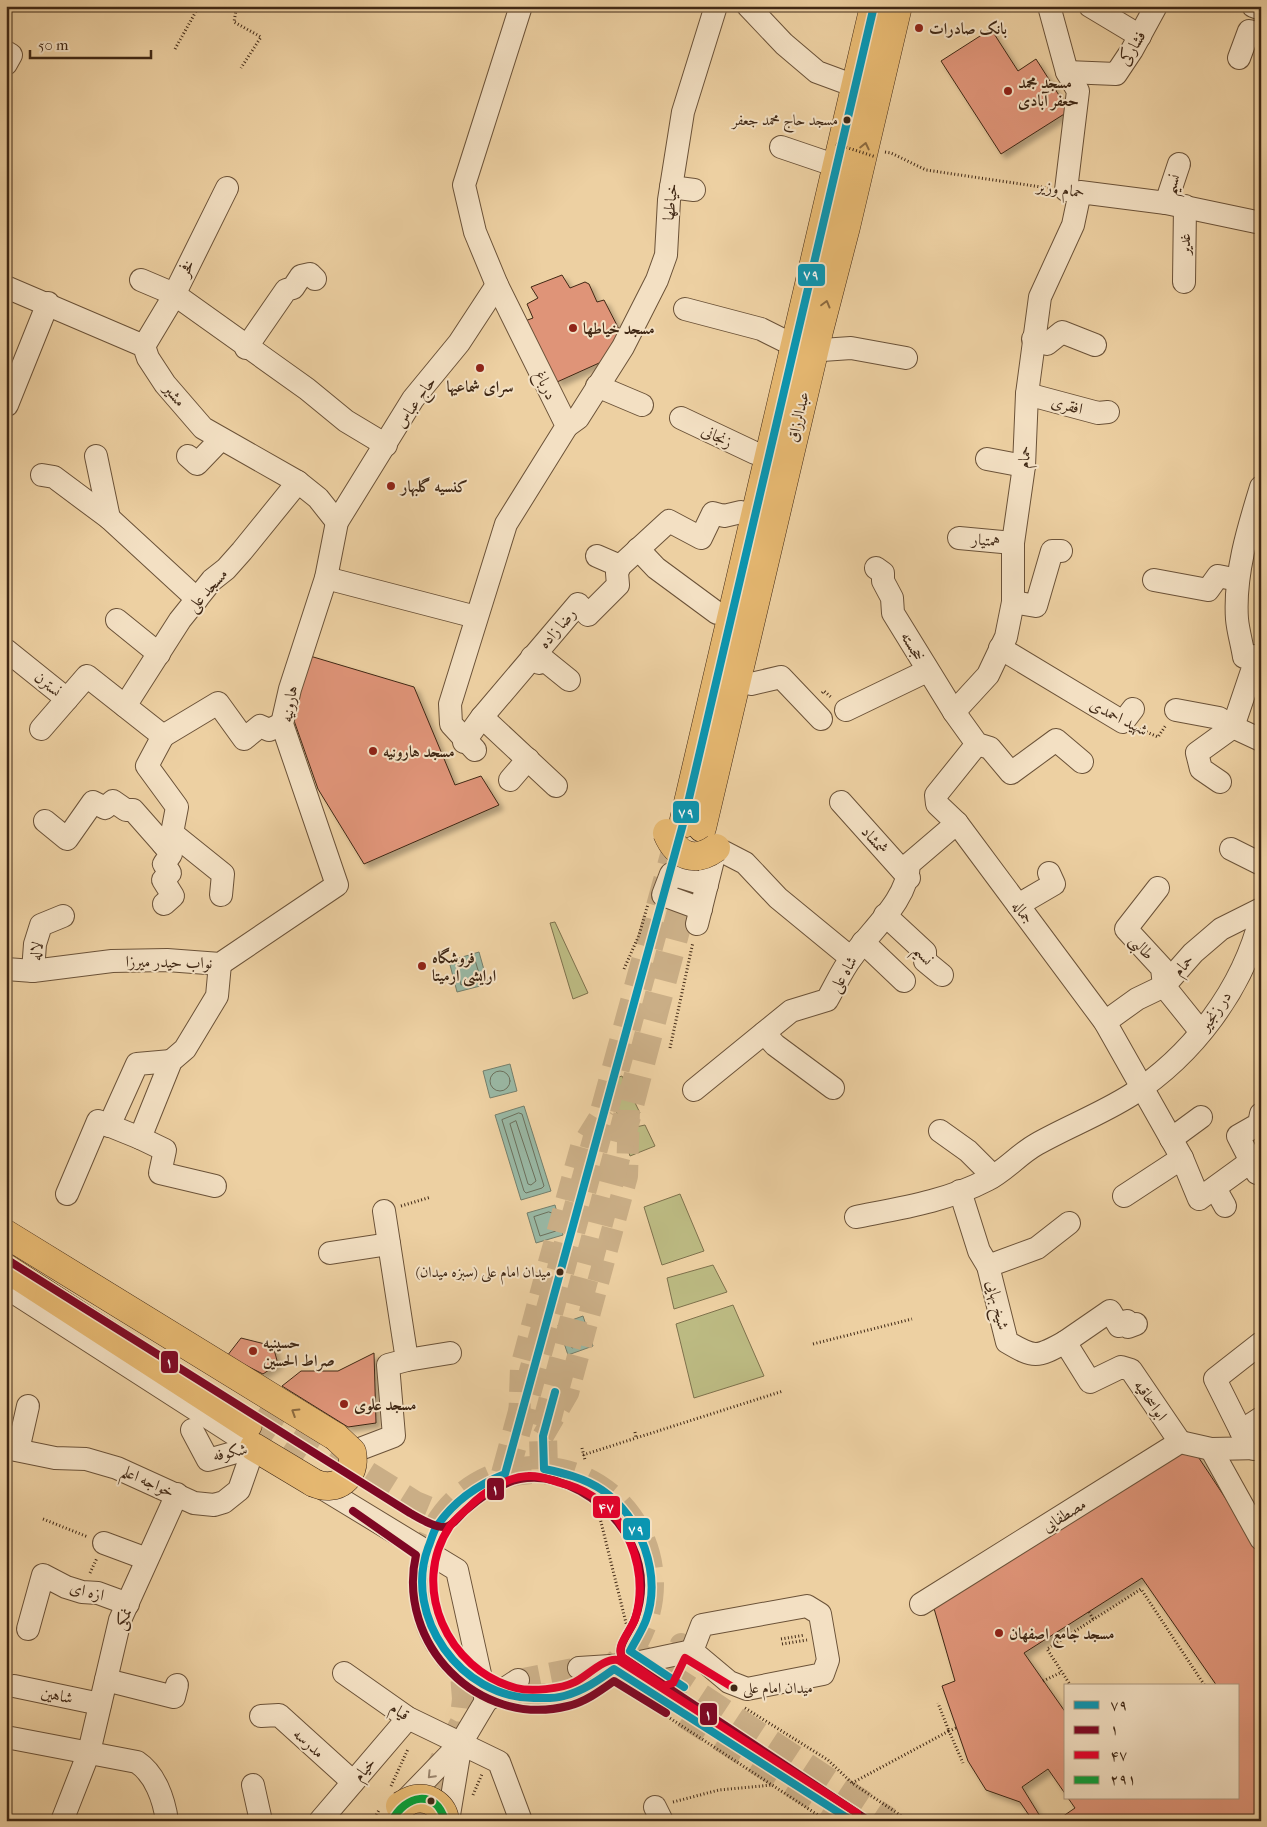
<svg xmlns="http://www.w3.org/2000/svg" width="1267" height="1827" font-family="'IM FELL French Canon',Amiri,serif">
	<defs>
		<filter id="shadow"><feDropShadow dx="4.5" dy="4.5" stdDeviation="2.5" flood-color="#0004"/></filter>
	</defs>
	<rect width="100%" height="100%" fill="#edd0a2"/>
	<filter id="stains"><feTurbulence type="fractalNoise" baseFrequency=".004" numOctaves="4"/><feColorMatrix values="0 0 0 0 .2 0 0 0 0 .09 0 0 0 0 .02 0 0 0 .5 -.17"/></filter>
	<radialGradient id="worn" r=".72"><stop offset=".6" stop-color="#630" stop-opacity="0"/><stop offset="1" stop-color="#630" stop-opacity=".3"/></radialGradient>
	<g fill="#bcba82" stroke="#7e714c">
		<polygon points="555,922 588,993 573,999 550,923"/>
		<polygon points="622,1076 640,1113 619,1120 607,1081"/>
		<polygon points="645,1125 655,1146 630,1156 622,1130"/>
		<polygon points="680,1194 704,1251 662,1265 644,1207"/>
		<polygon points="713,1265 727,1292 674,1309 667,1278"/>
		<polygon points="733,1305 764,1376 694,1398 676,1324"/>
	</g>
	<g fill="#99b7a3" stroke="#757e6a">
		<polygon points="479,952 488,984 457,992 449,961"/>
		<polygon points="510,1064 517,1091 490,1098 483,1071"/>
		<polygon points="524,1106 551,1191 521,1200 495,1115"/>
		<polygon points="555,1205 563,1235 536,1243 527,1213"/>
		<polygon points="583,1316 593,1346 568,1355 558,1325"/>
	</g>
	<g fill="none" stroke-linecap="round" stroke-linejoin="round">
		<g stroke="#6c705c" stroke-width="1">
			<polygon points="475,960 481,980 461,985 456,965"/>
			<circle cx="500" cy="1081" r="10"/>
			<polygon points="519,1113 522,1114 544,1186 542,1188 526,1193 524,1191 502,1120"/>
			<polygon points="516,1121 536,1181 531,1185 528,1184 510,1124"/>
			<polygon points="549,1212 552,1213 556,1231 540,1236 534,1217"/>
			<polygon points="578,1323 581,1325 586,1342 572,1348 565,1329"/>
		</g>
	</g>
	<g fill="#df9478" stroke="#402815" filter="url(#shadow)">
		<polygon points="991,29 1018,71 1036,59 1069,111 1001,154 941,61"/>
		<polygon points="562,275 570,288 585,282 589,284 597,302 604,300 622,335 608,359 557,382 525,321 533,318 527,304 538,298 531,287"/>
		<polygon points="310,656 414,687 455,785 481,776 499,805 364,864 318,789 291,712"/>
		<polygon points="241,1338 273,1346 278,1364 263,1374 227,1356"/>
		<polygon points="374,1353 376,1423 348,1427 282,1386 301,1371 338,1371"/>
		<polygon points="1191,1446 1261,1552 1261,1821 1056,1821 1075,1808 1068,1798 1238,1798 1238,1686 1217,1686 1142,1578 1024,1653 1066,1713 1066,1795 1048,1769 1022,1787 1043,1821 1033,1821 1020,1802 986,1790 968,1761 942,1686 955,1681 933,1605"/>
	</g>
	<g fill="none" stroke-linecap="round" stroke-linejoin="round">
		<g stroke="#caae86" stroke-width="22" stroke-dasharray="22 11" stroke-linecap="butt">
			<polyline points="519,1425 521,1367 548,1266 581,1147 605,1109"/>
			<polyline points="543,1436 568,1393 627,1176 629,1110"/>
			<polyline points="666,1676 681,1644 685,1646"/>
			<polyline points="518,1680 579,1668"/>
		</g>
		<g stroke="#caae86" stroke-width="28" stroke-dasharray="28 14" stroke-linecap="butt">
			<polyline points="260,1408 415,1505 444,1517"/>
			<polyline points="248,1425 301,1462"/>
			<polyline points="544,1469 543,1436 696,854"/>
			<circle cx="536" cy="1584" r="114"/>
			<polyline points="505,1474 682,826"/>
			<polyline points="630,1651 888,1821"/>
			<polyline points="614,1669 852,1821"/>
			<polyline points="411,1821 463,1725 466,1699 464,1674"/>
		</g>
		<defs>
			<g id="minor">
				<polyline points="748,6 784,44 817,72 855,86"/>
				<polyline points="1049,6 1067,72 1078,91 1066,190"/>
				<polyline points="1090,6 1140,36"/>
				<polyline points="1253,6 1261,9"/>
				<polyline points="6,52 11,55 6,64"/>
				<polyline points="1239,58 1249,31 1261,35"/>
				<polyline points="1067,72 1116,74 1132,50 1156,6"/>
				<polyline points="781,147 837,166"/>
				<polyline points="671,187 694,190"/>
				<polyline points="1166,203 1179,164"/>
				<polyline points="141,280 174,294 307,389 346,421 386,445"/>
				<polyline points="1184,282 1185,206"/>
				<polyline points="6,287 144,346 148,358 165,384 203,428 298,482 318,498 337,522"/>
				<polyline points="685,309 761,329 785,341"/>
				<polyline points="1033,339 1047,344 1062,332 1095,345"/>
				<polyline points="144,346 171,301 227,188"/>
				<polyline points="246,348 286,290 293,288 301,276 310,274 315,279"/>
				<polyline points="822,350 851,348 906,358"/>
				<polyline points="597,386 642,405"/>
				<polyline points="1027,394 1098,413 1108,412"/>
				<polyline points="7,405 48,303"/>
				<polyline points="681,418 755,453"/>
				<polyline points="567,426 578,418 623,347 657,280 666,255 669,200 683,112 716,6"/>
				<polyline points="96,456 109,518"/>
				<polyline points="188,456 197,464 221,439"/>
				<polyline points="987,459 1024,466"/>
				<polyline points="42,475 54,477 109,518 197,599"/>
				<polyline points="959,538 1013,543"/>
				<polyline points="638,549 656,568 717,613"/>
				<polyline points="597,556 620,566"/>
				<polyline points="876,568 883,573 883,581 892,598 893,613 954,712 977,744 990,748 1011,773 1056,740 1082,762"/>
				<polyline points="326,578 476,617"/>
				<polyline points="1154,580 1208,590 1218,576 1238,580"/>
				<polyline points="1013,602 1036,606 1052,551 1061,551"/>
				<polyline points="117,620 159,654"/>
				<polyline points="1000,648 1123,722 1133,709"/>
				<polyline points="6,650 67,699"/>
				<polyline points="532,657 539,663 543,659 569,680"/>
				<polyline points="751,684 781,677 821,719"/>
				<polyline points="125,706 180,620 212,580 226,569 242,551 298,482"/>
				<polyline points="846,710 927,671"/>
				<polyline points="1176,710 1219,718 1233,727 1261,740"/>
				<polyline points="954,712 988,675 1006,637 1013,602 1013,543 1024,466 1027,394 1040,297 1073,225 1080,192 1166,203 1261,223"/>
				<polyline points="482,717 556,786"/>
				<polyline points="41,729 87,676 163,736 218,703 244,739 260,726 269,730 282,724"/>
				<polyline points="163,736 147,766 177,807 172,833 223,874 221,895"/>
				<polyline points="464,742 482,717 578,604 588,615 618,585 617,573 620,566 669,521 701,538 713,513 724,516 741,512"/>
				<polyline points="977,744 936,795 937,804 957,823 1105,1022 1182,1158 1199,1199 1250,1162"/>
				<polyline points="475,750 451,724 450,704 506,524 567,426 497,285 475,232 464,185 521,6"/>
				<polyline points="510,780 528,759"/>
				<path d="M1220,782L1201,769L1197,753L1233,727L1257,656L1244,657C1242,644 1238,631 1237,619C1234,575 1248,529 1261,487"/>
				<polyline points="841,802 909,878"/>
				<polyline points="45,821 67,839 93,802 105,808 113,801 126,810 133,810 163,844 172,833"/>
				<polyline points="163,844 171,854 164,864 170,873 163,880 173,896 164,904"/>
				<polyline points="1231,849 1261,864"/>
				<polyline points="1158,888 1126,929 1162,968 1164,986 1201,1032"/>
				<polyline points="1018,905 1054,884 1049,873"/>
				<polyline points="701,909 663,895 671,874 707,885"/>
				<polyline points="885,915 925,952 925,961 942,975"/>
				<polyline points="697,924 716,848 745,863 778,898 851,958"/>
				<polyline points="863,942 904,981"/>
				<polyline points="6,969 33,971 112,961 167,960 220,964 337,885 282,724 290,689 326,578 337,522 413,399 459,343 497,285"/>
				<polyline points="33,971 35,944 41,925 63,916"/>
				<polyline points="1105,1022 1137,999 1164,986 1193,953 1221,929 1261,909"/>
				<polyline points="764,1033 775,1045 833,1088"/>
				<path d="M694,1090L791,1011L827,1000C835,986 842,970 852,957C872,929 908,900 909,864L957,823"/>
				<polyline points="109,1126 137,1064 171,1061"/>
				<polyline points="940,1131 968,1151 993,1176"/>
				<polyline points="140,1138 165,1150 160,1173 215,1186"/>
				<polyline points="1171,1139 1201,1117"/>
				<polyline points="1257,1173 1238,1136 1259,1124 1261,1114"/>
				<polyline points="1215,1188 1225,1206"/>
				<path d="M960,1191L979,1251L988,1266L1007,1342C1034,1358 1037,1358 1065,1342L1090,1382L1121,1367L1131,1370L1180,1442"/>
				<polyline points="67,1194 98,1121 140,1138 171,1061 185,1049 217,996 220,964"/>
				<polyline points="1124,1196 1182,1158"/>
				<path d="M856,1217C901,1208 947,1201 987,1180C1005,1171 1019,1154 1037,1144C1067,1127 1101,1114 1131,1095C1193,1055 1243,989 1261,916"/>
				<polyline points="330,1253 389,1244"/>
				<polyline points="988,1266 1037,1248 1069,1223"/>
				<polyline points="10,1290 254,1447"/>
				<polyline points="1065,1342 1110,1311 1119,1326 1127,1321 1128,1327 1136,1324"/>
				<polyline points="407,1360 450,1353"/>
				<polyline points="192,1430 208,1460 254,1447"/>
				<polyline points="1241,1431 1261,1418"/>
				<polyline points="6,1448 55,1458 86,1459 117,1468 194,1503 214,1505 224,1502 239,1490 254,1447"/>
				<polyline points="1211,1449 1261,1539"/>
				<polyline points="1254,1449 1241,1431 1215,1379 1261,1343"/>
				<polyline points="18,1450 28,1406"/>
				<polyline points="352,1452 394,1436 388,1365 407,1360 384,1211"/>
				<polyline points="314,1483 457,1570 486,1701"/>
				<polyline points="104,1543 147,1559"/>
				<polyline points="921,1604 1180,1442 1211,1449 1261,1448"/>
				<polygon points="807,1606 820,1614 828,1660 823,1674 747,1689 729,1682 692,1651 702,1625"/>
				<polyline points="28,1629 43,1575 66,1587 82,1592 98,1593 128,1604"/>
				<polyline points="579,1668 626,1665 692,1651"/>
				<polyline points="344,1673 408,1718 499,1762 521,1821"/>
				<polyline points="106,1680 174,1697 177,1685"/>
				<polyline points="14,1686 100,1704"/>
				<polyline points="261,1716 279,1715 353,1782"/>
				<path d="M6,1737L137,1762C155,1774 164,1799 167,1821"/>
				<polyline points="253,1785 261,1821"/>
				<polyline points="400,1806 461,1743"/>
				<polyline points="655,1807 662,1821"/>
				<polyline points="62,1821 89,1752 120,1620 177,1494"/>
				<polyline points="320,1821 408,1718"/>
				<polyline points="448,1821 461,1743 486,1701 518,1680"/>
			</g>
			<g id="major">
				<polyline points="683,824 874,6"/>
				<polyline points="702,828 819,331 846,227 898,6"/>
				<polyline points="6,1234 336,1437"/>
				<polyline points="6,1268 248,1425"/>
				<polyline points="254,1447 314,1483"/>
			</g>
		</defs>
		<use href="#minor" stroke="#6b5238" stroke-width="24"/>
		<use href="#major" stroke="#402815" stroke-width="29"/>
		<g stroke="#402815" stroke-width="3" stroke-dasharray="1 2.5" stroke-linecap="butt">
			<polyline points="234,6 236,10 234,22 261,37 241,68"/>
			<polyline points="175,49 199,6"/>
			<polyline points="885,152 891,153 926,170 1048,188"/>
			<polyline points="822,693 824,691 832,698"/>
			<polyline points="1140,729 1158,737 1166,725"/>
			<polyline points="624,969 639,935 648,904"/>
			<polyline points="670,1048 693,942"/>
			<polyline points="401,1206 431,1197"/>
			<polyline points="813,1344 912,1319"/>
			<polyline points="635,1432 636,1438 783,1391"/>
			<polyline points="582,1448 585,1460"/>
			<polyline points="583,1455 636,1438"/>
			<polyline points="599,1514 632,1647"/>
			<polyline points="43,1519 88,1537"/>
			<polyline points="90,1573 97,1558"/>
			<polyline points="1089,1612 1093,1619"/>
			<polyline points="781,1639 805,1635"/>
			<polyline points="782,1644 807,1640"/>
			<polyline points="1043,1681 1062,1672"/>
			<polyline points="638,1682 659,1711 827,1821"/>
			<polyline points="1071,1686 1047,1649 1141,1589 1205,1686"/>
			<polyline points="745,1708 828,1760 852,1783 909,1821"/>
			<polyline points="956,1728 949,1731 963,1763"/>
			<polyline points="852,1783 949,1731 938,1703"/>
			<polyline points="391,1786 408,1749"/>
			<polyline points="473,1795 482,1774"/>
			<polyline points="673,1802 719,1790 772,1785"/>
			<polyline points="373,1821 379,1810"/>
		</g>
		<use href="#minor" stroke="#f3e0c3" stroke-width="22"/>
		<use href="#major" stroke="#e6b871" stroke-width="28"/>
		<defs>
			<g id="major-bridge">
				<path d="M667,833C677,857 695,863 716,848"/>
				<path d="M314,1483C337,1493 357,1477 352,1452L336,1437"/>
				<path d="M400,1806C404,1804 411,1799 415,1799C430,1796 444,1807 445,1821"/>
			</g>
		</defs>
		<use href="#major-bridge" stroke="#402815" stroke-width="29" stroke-linecap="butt"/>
		<polyline stroke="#402815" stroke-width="3" stroke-dasharray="1 2.5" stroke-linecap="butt" points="836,144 876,157"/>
		<use href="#major-bridge" stroke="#e6b871" stroke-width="28"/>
		<defs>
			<g id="bus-1">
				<path d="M555,1392L543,1436L544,1469C564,1473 584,1478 602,1490C641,1516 662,1575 646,1620C642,1631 635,1641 630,1651L684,1687"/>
				<path d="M852,1821L614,1669C599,1680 583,1691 564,1696C554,1699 544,1698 534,1698C461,1698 403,1617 428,1548C431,1541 433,1532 437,1526C454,1501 477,1485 505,1474L683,824L874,6"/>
			</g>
			<g id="bus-2">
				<path d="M6,1259L410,1513C419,1518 435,1528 445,1527C453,1526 460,1515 466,1510C502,1478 535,1466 580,1491C626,1517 654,1566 635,1619C631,1631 616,1646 622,1657L869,1821"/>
				<path d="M353,1511L416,1555C396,1643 478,1729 568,1706C585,1702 600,1691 614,1681L666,1713"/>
			</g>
			<path id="bus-3" d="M734,1688L685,1658L673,1683L663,1686L622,1657C615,1645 633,1629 636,1616C645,1583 637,1547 617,1519C604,1501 583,1488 561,1483C551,1480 539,1475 528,1476C506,1477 484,1492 469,1507C463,1513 455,1519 450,1526C409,1587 448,1670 516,1688C531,1692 561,1689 575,1682C587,1676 605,1657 618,1660L857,1813"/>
			<path id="bus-4" d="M392,1821C405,1795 436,1788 445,1821"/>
		</defs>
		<use href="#bus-1" stroke="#f3e0c3" stroke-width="11"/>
		<use href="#bus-2" stroke="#f3e0c3" stroke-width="11"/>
		<use href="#bus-3" stroke="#f3e0c3" stroke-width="11"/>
		<use href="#bus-4" stroke="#f3e0c3" stroke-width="11"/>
		<use href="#bus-1" stroke="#0a96b2" stroke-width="8"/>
		<use href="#bus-2" stroke="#7e0724" stroke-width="8"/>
		<use href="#bus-3" stroke="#e4002b" stroke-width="8"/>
		<use href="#bus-4" stroke="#06a039" stroke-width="8"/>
	</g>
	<defs><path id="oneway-chevron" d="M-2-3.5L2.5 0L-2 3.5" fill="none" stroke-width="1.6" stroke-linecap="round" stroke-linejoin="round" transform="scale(1.25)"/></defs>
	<g stroke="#8b693e">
		<use href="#oneway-chevron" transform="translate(865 146) rotate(-77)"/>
		<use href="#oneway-chevron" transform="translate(826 304) rotate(-75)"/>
		<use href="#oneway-chevron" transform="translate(295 1412) rotate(-148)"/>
	</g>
	<use stroke="#9a846c" href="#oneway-chevron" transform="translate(431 1775) rotate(134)"/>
	<g fill="#8f2418" stroke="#f3e0c3" stroke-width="2">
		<circle cx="919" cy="28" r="5"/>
		<circle cx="1008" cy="91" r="5"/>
		<circle cx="573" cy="328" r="5"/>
		<circle cx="480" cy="368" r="5"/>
		<circle cx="391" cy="486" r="5"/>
		<circle cx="373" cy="751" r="5"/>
		<circle cx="422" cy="966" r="5"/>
		<circle cx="253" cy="1351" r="5"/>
		<circle cx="344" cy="1404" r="5"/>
		<circle cx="999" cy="1633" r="5"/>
	</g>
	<g fill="#402815" stroke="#f3e0c3" stroke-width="2">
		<circle cx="847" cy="120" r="4.5"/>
		<circle cx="560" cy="1272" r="4.5"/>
		<circle cx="734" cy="1688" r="4.5"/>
		<circle cx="431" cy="1801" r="4.5"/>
	</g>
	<g text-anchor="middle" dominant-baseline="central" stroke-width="4" stroke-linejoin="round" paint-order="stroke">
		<g font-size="15" fill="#402815" stroke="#f3e0c3" text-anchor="end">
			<text x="838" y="120">مسجد حاج محمد جعفر</text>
			<text x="551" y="1272">میدان امام علی (سبزه میدان)</text>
			<text x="743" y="1688" text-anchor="start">میدان امام علی</text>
		</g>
		<g font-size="16" font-weight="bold" fill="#402815" stroke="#f3e0c3" text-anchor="start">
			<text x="929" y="28">بانک صادرات</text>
			<text x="1018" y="82">مسجد مجمد<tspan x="1018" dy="18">حعفر آبادی</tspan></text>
			<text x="583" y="328">مسجد خیاطها</text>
			<text x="480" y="386" text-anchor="middle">سرای شماعیها</text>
			<text x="401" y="486">کنسیه گلبهار</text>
			<text x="383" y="751">مسجد هارونیه</text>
			<text x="432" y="957">فروشگاه<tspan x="432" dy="18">ارایشی ارمیتا</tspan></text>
			<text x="263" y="1342">حسینیه<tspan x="263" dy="18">صراط الحسین</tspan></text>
			<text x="354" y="1404">مسجد علوی</text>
			<text x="1009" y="1633">مسجد جامع اصفهان</text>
		</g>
		<g font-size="16" fill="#402815" stroke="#f3e0c3">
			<text transform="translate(1132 48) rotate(-59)">فشارکی</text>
			<text transform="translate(1172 184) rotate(-71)">نسیم</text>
			<text transform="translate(1061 189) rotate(8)">حمام وزیر</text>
			<text transform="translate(670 202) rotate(-84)">خیاطها</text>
			<text transform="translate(1184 244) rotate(-90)">غدیر</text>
			<text transform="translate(186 268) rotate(-65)">فخر</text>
			<text transform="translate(546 385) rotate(66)">درباغ</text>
			<text transform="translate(175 395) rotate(50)">مشیر</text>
			<text transform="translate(415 402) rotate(-55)">حاج عباس</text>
			<text transform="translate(1067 405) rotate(15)">افقری</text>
			<text transform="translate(798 417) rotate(-77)">عبدالرزاق</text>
			<text transform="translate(717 436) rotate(26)">زنجانی</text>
			<text transform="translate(1024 457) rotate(-86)">حمام</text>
			<text transform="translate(986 540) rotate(5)">همتیار</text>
			<text transform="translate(207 590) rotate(-48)">مسجد علی</text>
			<text transform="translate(557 628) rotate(-49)">رضا زاده</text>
			<text transform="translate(913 646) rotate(59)">خجسته</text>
			<text transform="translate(48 684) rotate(39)">نسترن</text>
			<text transform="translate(289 704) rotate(-81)">هارونیه</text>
			<text transform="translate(1119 717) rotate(27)">شهید احمدی</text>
			<text transform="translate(875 840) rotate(48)">شمشاد</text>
			<text transform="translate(1023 912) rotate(53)">جماله</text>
			<text transform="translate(1142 947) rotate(47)">طالبی</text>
			<text transform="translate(36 951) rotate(-81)">لاله</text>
			<text transform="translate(924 955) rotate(54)">نسیم</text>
			<text transform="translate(169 962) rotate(1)">نواب حیدر میرزا</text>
			<text transform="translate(1183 965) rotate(-48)">حمام</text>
			<text transform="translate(843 974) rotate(-59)">شاه علی</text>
			<text transform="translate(1215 1011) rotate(-56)">در زنجیر</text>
			<text transform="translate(998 1305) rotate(76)">شیخ بهایی</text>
			<text transform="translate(1151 1400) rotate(55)">ابواسحاقیه</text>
			<text transform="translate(230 1452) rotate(-12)">شکوفه</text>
			<text transform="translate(148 1481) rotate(24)">خواجه اعلم</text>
			<text transform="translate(1064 1515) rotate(-32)">مصطفایی</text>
			<text transform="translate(87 1591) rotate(14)">ازه ای</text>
			<text transform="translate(123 1619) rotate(-71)">نمکی</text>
			<text transform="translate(57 1695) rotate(12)">شاهین</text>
			<text transform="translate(400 1711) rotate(34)">قیام</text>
			<text transform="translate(309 1743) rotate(42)">مدرسه</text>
			<text transform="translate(364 1769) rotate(-50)">خیام</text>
		</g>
	</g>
	<g stroke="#f3e0c3" stroke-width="2">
		<rect x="797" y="263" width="29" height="24" rx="5" fill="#0a96b2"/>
		<rect x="672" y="800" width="28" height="24" rx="5" fill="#0a96b2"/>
		<rect x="160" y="1350" width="19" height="24" rx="5" fill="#7e0724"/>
		<rect x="486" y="1477" width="19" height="24" rx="5" fill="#7e0724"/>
		<rect x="592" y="1495" width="29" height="24" rx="5" fill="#e4002b"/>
		<rect x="622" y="1517" width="29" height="24" rx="5" fill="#0a96b2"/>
		<rect x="699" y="1702" width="19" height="24" rx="5" fill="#7e0724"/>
	</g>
	<g font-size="14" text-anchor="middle" font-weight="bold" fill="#fff">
		<text x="811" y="279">۷۹</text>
		<text x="686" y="817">۷۹</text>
		<text x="169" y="1367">۱</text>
		<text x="495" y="1494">۱</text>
		<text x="606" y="1512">۴۷</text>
		<text x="636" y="1534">۷۹</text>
		<text x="708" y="1719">۱</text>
	</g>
	<rect width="1267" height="1827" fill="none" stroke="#edd0a2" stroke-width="25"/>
	<rect x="8" y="8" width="1252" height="1812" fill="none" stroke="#402815" stroke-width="2.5"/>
	<rect x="12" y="12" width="1242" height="1802" fill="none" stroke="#402815"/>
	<rect x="1064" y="1684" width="175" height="115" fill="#f3e0c3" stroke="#ab967d"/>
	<rect x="1074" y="1701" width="25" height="8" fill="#0a96b2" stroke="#ab967d"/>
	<text x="1110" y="1710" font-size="15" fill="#402815">۷۹</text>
	<rect x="1074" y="1726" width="25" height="8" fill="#7e0724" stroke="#ab967d"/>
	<text x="1110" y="1734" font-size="15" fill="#402815">۱</text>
	<rect x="1074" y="1751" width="25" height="8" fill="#e4002b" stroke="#ab967d"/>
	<text x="1110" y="1760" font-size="15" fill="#402815">۴۷</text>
	<rect x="1074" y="1776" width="25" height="8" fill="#06a039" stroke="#ab967d"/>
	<text x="1110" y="1784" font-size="15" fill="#402815">۲۹۱</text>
	<path d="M30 50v8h121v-8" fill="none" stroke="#402815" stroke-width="2.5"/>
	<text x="38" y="50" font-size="15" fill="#402815" stroke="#f3e0c3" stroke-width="4" paint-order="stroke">50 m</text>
	<rect width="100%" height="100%" filter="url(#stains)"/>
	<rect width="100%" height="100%" fill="url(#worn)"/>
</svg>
